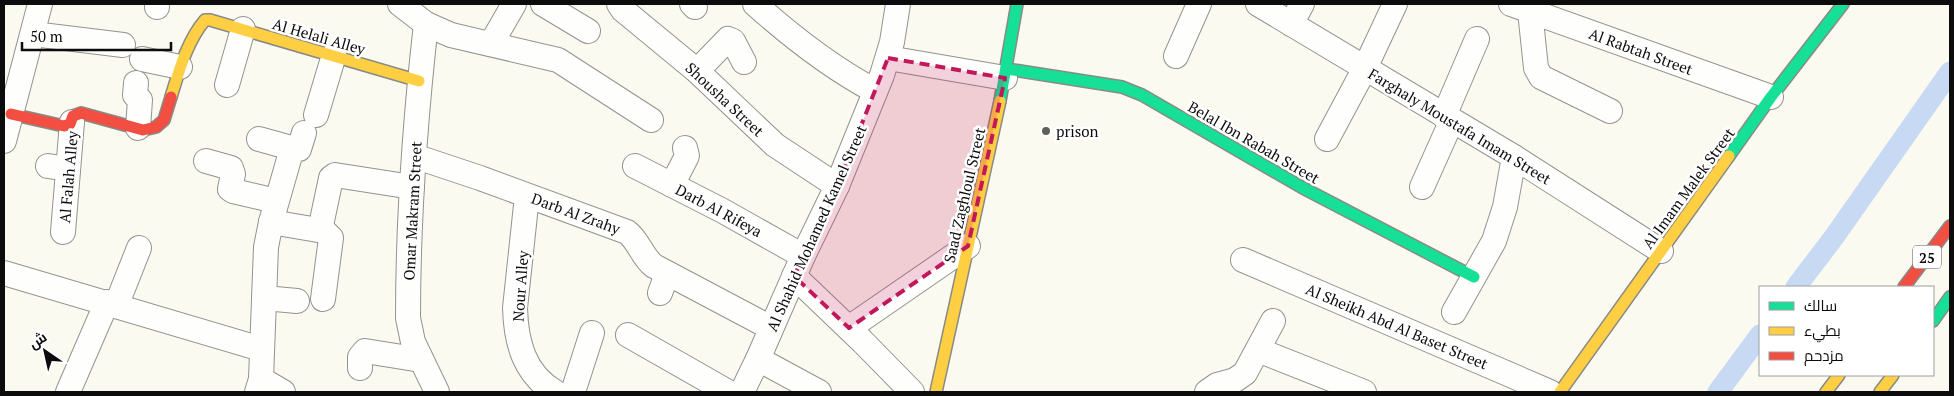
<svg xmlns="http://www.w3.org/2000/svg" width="1954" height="396" font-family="'PT Serif',Cairo,serif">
	<rect width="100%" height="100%" fill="#fafaf0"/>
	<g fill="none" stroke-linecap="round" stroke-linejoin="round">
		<g stroke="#c8d9f3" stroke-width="21">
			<polyline points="1796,287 1834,237 1950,72"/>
			<polyline points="1718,392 1760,335"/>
		</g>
		<defs>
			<g id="street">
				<polyline points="400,4 426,24 451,35 558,60 651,120"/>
				<polyline points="543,4 588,31"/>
				<polyline points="619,4 623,10 697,71 775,145 837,186"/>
				<polyline points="692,4 695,7"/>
				<path d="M755,4C793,38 830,67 875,91"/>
				<polyline points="1258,4 1514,157 1661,251"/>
				<polyline points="1511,4 1771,97"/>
				<polyline points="157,7 157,4"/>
				<polyline points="1530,11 1536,68 1541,77 1610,111"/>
				<path d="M426,24C415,121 408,220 408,318L413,342L437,392"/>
				<polyline points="1291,24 1302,4"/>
				<polyline points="33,34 123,45"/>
				<polyline points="491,44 514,4"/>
				<polyline points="1176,56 1199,4"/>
				<polyline points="888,58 1005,78"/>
				<polyline points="142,59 180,67"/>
				<polyline points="697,71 728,39 733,41 744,62"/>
				<polyline points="136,83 135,95 140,100 138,128"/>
				<polyline points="227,85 243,29"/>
				<polyline points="316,115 334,55"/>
				<polyline points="1444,116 1477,39"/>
				<polyline points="259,139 295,149"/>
				<polyline points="1327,139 1365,68 1395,4"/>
				<polyline points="4,141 40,4"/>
				<path d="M414,156L480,178L627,232C639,241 642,257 654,266L771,328"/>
				<polyline points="206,161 231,168 233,174 230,189 233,191 276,201"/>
				<polyline points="48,166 68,169"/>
				<polyline points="635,166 723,211 803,256"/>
				<polyline points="672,185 687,156 685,148"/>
				<polyline points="1422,187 1452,120"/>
				<path d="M527,196L515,308C516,342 524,374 555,392"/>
				<polyline points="271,222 324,231 331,238 323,299"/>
				<polyline points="320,230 330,183 331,178 335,175 412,187"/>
				<polyline points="63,232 72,122"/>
				<polyline points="1243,260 1550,392"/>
				<polyline points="4,273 261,349"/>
				<polyline points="794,276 863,342 912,392"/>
				<polyline points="660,293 667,274"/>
				<polyline points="264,298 297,301"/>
				<polyline points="116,306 139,248"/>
				<polyline points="1454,312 1494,241 1505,207 1514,157"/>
				<polyline points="849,328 968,246"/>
				<polyline points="628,335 728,392"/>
				<polyline points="1258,350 1364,392"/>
				<polyline points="758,359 819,392"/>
				<polyline points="360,368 360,357 365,351 421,360"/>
				<polyline points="261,379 283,392"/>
				<polyline points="68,392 107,302"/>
				<polyline points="257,392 261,379 266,247 271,222 291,152 293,150 299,149 304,133"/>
				<polyline points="573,392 592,333"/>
				<polyline points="742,392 758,359 803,256 837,186 882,75 892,42 898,4"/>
				<polyline points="1207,392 1217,385 1235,380 1245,373 1273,321"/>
			</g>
			<g id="fast">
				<polyline points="1007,69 1122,87 1142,95 1303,188 1474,277"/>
				<polyline points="1000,101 1017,4"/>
				<polyline points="1729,156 1771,97 1843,4"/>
				<polyline points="1933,321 1950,297"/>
			</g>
			<g id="slow">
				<path d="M171,97C179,71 187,41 205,20H210L419,81"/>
				<polyline points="936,392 1000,101"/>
				<polyline points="1560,392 1729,156"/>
				<polyline points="1826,392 1839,375"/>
				<polyline points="1880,392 1893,375"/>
			</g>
			<g id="jam">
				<polyline points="11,114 64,126 70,124 73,116 81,113 143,130 156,127 164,120 171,97"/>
				<polyline points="1904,287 1950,226"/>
			</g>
		</defs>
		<use href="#street" stroke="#93938f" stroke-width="26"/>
		<use href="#fast" stroke="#8a8a85" stroke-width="14"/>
		<use href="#slow" stroke="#8a8a85" stroke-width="14"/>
		<use href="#jam" stroke="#8a8a85" stroke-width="14"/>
		<use href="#street" stroke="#fefefd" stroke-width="24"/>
		<use href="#fast" stroke="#16e098" stroke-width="11"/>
		<use href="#slow" stroke="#ffcf43" stroke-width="11"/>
		<use href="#jam" stroke="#f24e42" stroke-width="11"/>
	</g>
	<path fill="#c2185b" fill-opacity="0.2" stroke="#c2185b" stroke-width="4" stroke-dasharray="10 6" stroke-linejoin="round" d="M888,58L1005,78L968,246L849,328L794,276L837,186Z"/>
	<circle fill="#5f5f5c" stroke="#fff" stroke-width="2" cx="1046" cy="131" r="5"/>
	<g text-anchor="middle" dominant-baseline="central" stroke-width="5" stroke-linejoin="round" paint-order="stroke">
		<rect fill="#fff" stroke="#555" stroke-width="1" x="1913" y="245.5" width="28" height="23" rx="4"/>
		<g font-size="14" font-weight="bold" fill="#0c0c0c">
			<text x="1927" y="257">25</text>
		</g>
		<g font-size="15" fill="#0c0c0c" stroke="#fff">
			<text transform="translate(319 36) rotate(16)">Al Helali Alley</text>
			<text transform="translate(1641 51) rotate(20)">Al Rabtah Street</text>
			<text transform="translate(725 99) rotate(43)">Shousha Street</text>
			<text transform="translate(1460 126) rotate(31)">Farghaly Moustafa Imam Street</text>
			<text transform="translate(1254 142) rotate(30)">Belal Ibn Rabah Street</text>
			<text transform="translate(68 177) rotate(-85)">Al Falah Alley</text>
			<text transform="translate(1688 188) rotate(-54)">Al Imam Malek Street</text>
			<text transform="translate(964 195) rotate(-77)">Saad Zaghloul Street</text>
			<text transform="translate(719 210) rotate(28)">Darb Al Rifeya</text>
			<text transform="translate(412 211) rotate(-87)">Omar Makram Street</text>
			<text transform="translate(576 213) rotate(20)">Darb Al Zrahy</text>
			<text transform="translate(816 228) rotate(-66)">Al Shahid Mohamed Kamel Street</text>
			<text transform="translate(520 286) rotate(-86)">Nour Alley</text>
			<text transform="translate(1397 326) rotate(23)">Al Sheikh Abd Al Baset Street</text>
		</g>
		<g font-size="15" fill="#0c0c0c" stroke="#fff" text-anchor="start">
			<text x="1056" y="131">prison</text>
		</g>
	</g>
	<rect width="1954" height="396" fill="none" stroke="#0c0c0c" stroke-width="10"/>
	<rect x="1759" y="286" width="175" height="90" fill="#ffffff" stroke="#9e9e9e"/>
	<rect x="1769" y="302" width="25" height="8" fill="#16e098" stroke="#9e9e9e"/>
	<text x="1804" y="311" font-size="15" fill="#0c0c0c">سالك</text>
	<rect x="1769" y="327" width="25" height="8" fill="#ffcf43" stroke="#9e9e9e"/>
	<text x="1804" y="336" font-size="15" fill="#0c0c0c">بطيء</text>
	<rect x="1769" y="352" width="25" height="8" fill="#f24e42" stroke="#9e9e9e"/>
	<text x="1804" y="361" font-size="15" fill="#0c0c0c">مزدحم</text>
	<g transform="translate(45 351) rotate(326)" stroke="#ffffff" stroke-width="4" paint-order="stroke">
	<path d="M0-4L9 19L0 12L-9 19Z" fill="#0c0c0c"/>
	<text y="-8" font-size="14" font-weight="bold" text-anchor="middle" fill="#0c0c0c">ش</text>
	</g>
	<path d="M22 42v8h149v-8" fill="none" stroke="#0c0c0c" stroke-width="2.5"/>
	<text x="30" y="42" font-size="15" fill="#0c0c0c" stroke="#ffffff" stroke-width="4" paint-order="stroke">50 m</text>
</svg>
